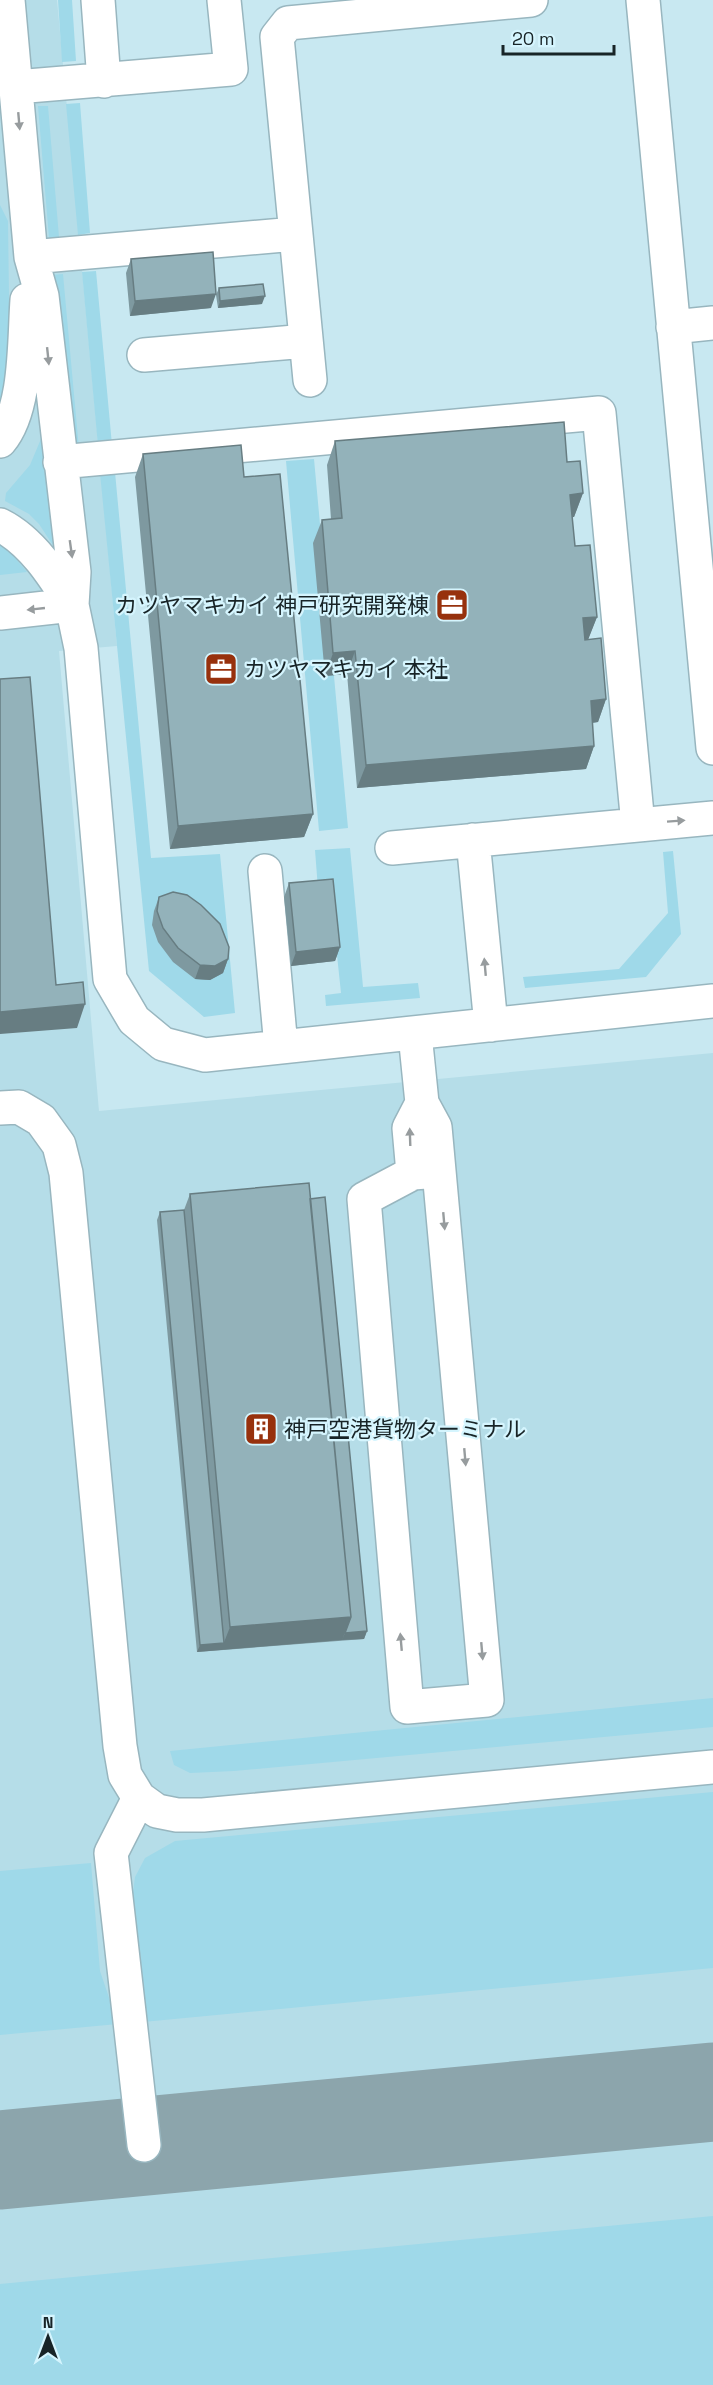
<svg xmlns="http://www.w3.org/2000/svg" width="713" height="2385" font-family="'Space Grotesk','Noto Sans JP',sans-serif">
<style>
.built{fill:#b5dde8}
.grass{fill:#9fd9e9}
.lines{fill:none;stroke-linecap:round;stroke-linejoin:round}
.taxiway{stroke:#8ca5ac;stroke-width:99}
.minor-casing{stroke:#98b6bf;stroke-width:36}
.minor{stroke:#fff;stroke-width:33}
.wall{fill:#7e99a0}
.shaded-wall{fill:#677d82}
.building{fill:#93b2ba;stroke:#677d82;stroke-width:1.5}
.oneway{fill:#979c9e}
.labels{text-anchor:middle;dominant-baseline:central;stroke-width:4.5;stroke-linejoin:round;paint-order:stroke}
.poi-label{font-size:22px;fill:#182427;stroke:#d5f5fe;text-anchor:start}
</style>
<rect width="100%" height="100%" fill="#c8e8f1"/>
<path class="built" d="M0,0H57L117,646L59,651L99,1111L713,1053V2385H0Z"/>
<path class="grass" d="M58,0H72L76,61L62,62Z
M80,103L90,233L78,235L66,104Z
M38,106H48L59,237L49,238Z
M0,205L8,221L10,370L0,415Z
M96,271L112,445L98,446L82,272Z
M63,274L79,449L70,451L52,275Z
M43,434L58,553L39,524L29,514L5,501L6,493L30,465Z
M314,459L348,828L319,831L286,461Z
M115,472L151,858L220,854L235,1013L204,1017L149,971L100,473Z
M0,545L6,547L27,572L0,575Z
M350,848L363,987L418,983L420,998L326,1006L325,995L341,993L330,889H318L315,850Z
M673,851L681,934L646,977L525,988L523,977L619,969L668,913L663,852Z
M713,1698V1727L234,1771L190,1773L174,1765L170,1751Z
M713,1792V1968L143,2022L132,1900L135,1877L145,1858L175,1841Z
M91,1863L100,1971L118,2024L0,2035V1871Z
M713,2216V2385H0V2284Z"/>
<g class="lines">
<path class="taxiway" d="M0,2160L713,2092"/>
<defs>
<path id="minor" d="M8,0L31,257L42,296L74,572L72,605L81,648L110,979L134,1020L163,1044L205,1055L713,1001
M98,0L104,81
M643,0L713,748
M16,87L231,69L224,0
M31,257L295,234
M673,327L713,323
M144,355L306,341
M310,380L277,37L288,23L531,0
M0,441C27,409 24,341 27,300
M60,462L599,413L638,825L392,848
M0,525C32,541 54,576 72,605
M0,613L72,605
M638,825L713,818
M473,840L491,1025
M265,871L281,1047
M415,1034L422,1103L435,1127L439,1171L487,1700L407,1707L364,1199L413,1173L439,1171
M0,1108L19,1107L41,1120L59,1145L66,1173L120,1746L125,1775L139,1798L157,1811L177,1815H203L713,1767
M413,1173L409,1128L422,1103
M139,1798L111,1853L144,2145"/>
</defs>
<use href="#minor" class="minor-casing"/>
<use href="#minor" class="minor"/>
</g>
<path class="wall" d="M131,259L211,308L130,316L126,273Z
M219,288L262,304L218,308L216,295Z
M335,441L567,462L583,493L574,517H572L575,546L597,617L588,639L606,699L598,722L592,723L594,746L586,769L357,788L347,674L325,676L313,543L322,520L331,519L327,465Z
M143,454L244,477L313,814L304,837L170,849L135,477Z
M289,883L340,947L335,961L291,966L284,897Z
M159,897L228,959L223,973L210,980L195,979L173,962L158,942L152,925L154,911Z
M190,1194L310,1199L367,1631L364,1639L197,1652L157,1220L160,1212L184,1210Z"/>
<path class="shaded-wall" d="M216,294L211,308L130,316L135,301Z
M265,296L262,304L218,308L220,301Z
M583,493L574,517L562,518L570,495Z
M597,617L588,640L575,642L583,618Z
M355,651L347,674L325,676L333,653Z
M606,699L598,722L582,724L591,701Z
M594,746L586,769L357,788L366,765Z
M313,814L304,837L170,849L178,826Z
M340,947L335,961L291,966L296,952Z
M228,959L223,973L210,980L195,979L200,965Z
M85,1004L77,1028L0,1034V1012Z
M351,1617L342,1640L221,1650L230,1627Z
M367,1631L364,1639L342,1640L345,1633Z
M224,1643L221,1650L197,1652L200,1645Z"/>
<path class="building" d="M213,252L216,294L135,301L131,259Z
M263,284L265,296L220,301L219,288Z
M564,422L567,462L580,461L583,493L570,495L575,546L590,545L597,617L583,618L585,640L601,638L606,699L591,701L594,746L366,765L355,651L333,653L322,520L342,518L335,441Z
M241,445L244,477L280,474L313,814L178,826L143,454Z
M30,677L56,985L83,982L85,1004L0,1012V679Z
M333,879L340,947L296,952L289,883Z
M173,892L187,895L201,905L220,924L229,947L228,959L215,966L200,965L178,948L163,928L157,911L159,897Z
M309,1183L351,1617L230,1627L190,1194Z
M325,1197L367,1631L345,1633L351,1617L310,1199Z
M184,1210L224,1643L200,1645L160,1212Z"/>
<defs><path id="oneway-solid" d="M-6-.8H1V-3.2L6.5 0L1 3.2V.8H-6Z" transform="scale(1.5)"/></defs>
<g class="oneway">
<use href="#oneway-solid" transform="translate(19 121) rotate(85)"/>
<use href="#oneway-solid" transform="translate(48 356) rotate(84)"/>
<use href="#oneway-solid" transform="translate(71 549) rotate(82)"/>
<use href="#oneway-solid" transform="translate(36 609) rotate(174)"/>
<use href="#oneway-solid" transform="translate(676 821) rotate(-4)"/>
<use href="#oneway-solid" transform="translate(485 967) rotate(-95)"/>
<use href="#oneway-solid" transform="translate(410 1137) rotate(-92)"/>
<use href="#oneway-solid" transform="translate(444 1221) rotate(85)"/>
<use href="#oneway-solid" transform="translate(465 1457) rotate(85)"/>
<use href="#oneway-solid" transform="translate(401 1642) rotate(-95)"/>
<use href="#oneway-solid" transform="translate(482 1651) rotate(85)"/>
</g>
<defs>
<symbol id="office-square" viewBox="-11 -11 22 22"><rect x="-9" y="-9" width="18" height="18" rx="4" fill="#97310d" stroke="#d5f5fe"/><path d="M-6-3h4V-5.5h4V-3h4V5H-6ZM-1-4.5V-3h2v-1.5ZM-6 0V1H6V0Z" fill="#fff"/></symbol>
<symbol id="building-square" viewBox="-11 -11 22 22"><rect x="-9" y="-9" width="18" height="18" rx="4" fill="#97310d" stroke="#d5f5fe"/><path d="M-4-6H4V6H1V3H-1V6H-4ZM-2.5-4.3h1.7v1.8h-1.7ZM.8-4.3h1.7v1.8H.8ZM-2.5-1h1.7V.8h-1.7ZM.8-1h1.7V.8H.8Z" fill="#fff"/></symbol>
</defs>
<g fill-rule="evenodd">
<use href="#office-square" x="433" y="586" width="38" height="38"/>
<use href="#office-square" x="202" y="650" width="38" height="38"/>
<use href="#building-square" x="242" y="1410" width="38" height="38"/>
</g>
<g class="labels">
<g class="poi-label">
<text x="429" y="605" text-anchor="end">カツヤマキカイ 神戸研究開発棟</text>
<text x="244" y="669">カツヤマキカイ 本社</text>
<text x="284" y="1429">神戸空港貨物ターミナル</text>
</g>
</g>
<g transform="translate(48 2337)" stroke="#d5f5fe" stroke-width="4.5" paint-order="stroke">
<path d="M0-4.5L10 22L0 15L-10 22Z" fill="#182427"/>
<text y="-9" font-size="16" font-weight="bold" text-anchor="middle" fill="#182427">N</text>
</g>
<path d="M503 45v9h111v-9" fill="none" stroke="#182427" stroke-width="3"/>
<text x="512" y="45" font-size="18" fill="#182427" stroke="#d5f5fe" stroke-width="4.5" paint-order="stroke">20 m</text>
</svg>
